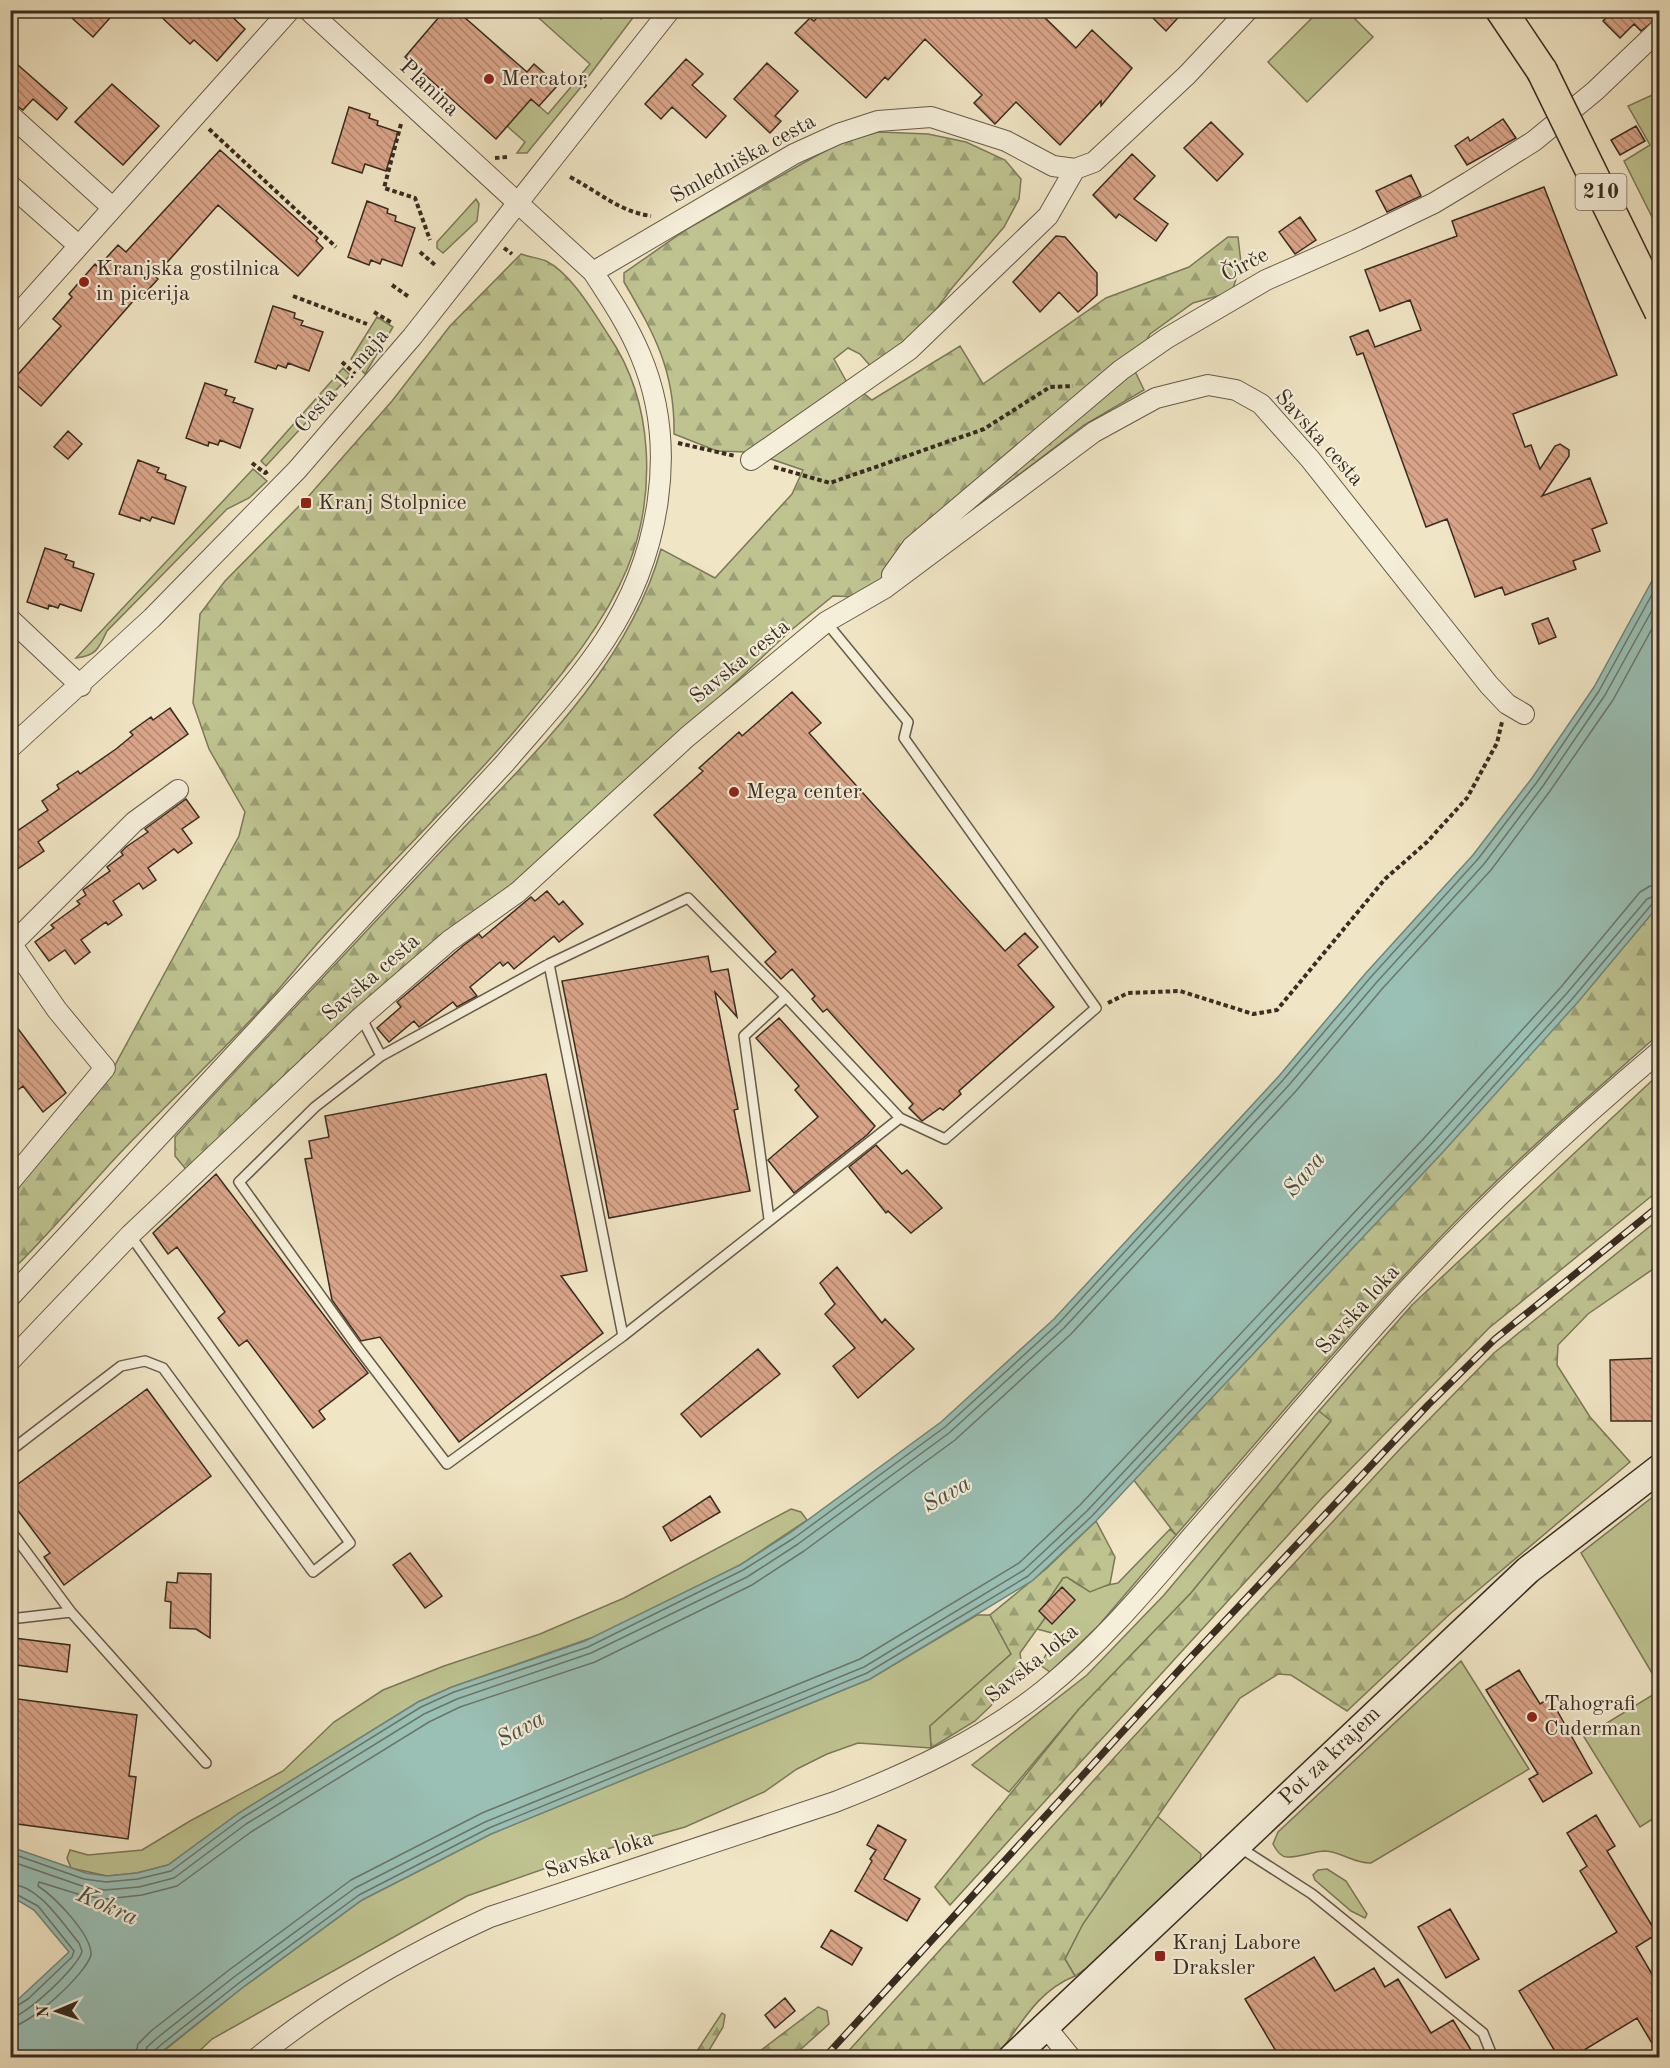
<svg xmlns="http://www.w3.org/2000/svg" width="1670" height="2068" font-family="'Old Standard TT',serif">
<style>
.green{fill:#bec390;stroke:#7c7858;stroke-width:1.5}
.forest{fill:url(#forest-firs);stroke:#7c7858;stroke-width:1.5}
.water{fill:#9abfb4;stroke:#738479;stroke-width:1.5}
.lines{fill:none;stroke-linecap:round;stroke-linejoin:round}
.shore{stroke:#6a766a;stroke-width:1.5}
.building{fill:url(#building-back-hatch);stroke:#392c20;stroke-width:1.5}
.lane-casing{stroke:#675a49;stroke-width:12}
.street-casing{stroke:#675a49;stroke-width:22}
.secondary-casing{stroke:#392c20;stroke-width:30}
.primary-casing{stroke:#392c20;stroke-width:33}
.path{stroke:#392c20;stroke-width:4;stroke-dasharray:4.5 3;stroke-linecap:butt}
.lane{stroke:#f5eed9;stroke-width:9}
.street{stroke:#f5eed9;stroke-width:20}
.secondary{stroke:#f5eed9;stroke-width:27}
.primary{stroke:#f0e5c4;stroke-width:30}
.rail-casing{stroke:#392c20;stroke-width:7}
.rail{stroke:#f5eed9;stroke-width:4.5;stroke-dasharray:14;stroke-linecap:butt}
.primary-bridge-casing{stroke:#392c20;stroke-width:33;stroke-linecap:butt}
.primary-bridge{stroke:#f0e5c4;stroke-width:30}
.poi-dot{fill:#8f2418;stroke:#f5eed9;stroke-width:2}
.labels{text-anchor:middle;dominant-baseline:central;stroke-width:4.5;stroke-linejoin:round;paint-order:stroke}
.shield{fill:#f5eed9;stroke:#716658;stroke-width:1.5}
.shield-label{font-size:21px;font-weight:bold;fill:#392c20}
.poi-label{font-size:22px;fill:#392c20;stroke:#f5eed9;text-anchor:start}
.street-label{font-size:22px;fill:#392c20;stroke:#f5eed9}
.water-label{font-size:24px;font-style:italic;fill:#515145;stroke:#f5eed9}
</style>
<defs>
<pattern id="forest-firs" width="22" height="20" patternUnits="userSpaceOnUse" patternTransform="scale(1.5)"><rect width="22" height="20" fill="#bec390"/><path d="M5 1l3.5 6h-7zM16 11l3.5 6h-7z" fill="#9b9f75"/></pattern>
<pattern id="building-back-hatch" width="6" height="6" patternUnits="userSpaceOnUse" patternTransform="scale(1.5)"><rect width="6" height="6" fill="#daa58a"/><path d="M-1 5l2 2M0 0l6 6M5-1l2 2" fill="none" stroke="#b28770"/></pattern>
</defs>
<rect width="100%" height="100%" fill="#f0e5c4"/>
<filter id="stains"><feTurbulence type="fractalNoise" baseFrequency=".00333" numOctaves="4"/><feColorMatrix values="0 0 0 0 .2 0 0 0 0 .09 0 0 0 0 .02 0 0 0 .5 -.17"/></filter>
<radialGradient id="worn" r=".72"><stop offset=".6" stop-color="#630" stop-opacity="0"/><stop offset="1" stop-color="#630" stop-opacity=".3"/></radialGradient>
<path class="green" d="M531,11H592L601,19L609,11H638L585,81L580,76L590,64Z
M1319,11H1347L1373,37L1307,102L1268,62Z
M576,81L581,87L531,148L527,153H517L525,142L507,126L531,99L548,114Z
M1659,92V231L1624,161L1650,145L1628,106Z
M476,199L479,204L477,221L443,253L437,248V242Z
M377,317L393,327L365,374L351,359Z
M343,368L350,375L266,466L261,461Z
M253,469L267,481L249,498L227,509L107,631C99,648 96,656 76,658Z
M1319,1411L1332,1420L1191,1593L1079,1709L1009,1792L972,1765L1087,1675L1164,1595Z
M1659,1492V1685L1581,1553Z
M791,1509L801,1512L807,1520L740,1565L605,1633L452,1687L418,1702L239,1813L168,1865L137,1873L107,1876L71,1868L67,1858L70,1850L88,1855L142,1850L190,1821L283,1771L334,1722L383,1690L444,1666L540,1634L624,1598Z
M1170,1529L1176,1535L1099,1625L1050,1672L1040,1665L1056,1637L1052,1633L1037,1629L1045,1618L1040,1611L1063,1578L1067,1577C1093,1597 1092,1587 1118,1583Z
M977,1615H990L1011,1654L930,1726L931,1748L858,1743L827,1754L797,1769L764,1792L685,1827L575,1858L467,1896L212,2039L193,2057L155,2058L242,1988L362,1900L491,1834L870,1679Z
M1461,1661L1529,1769L1371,1863C1354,1864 1343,1852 1325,1851C1313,1851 1299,1858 1287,1857C1280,1857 1276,1850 1273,1844L1278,1832Z
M1659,1691V1815L1640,1827L1584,1737Z
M1157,1816L1201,1854L1200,1861L1088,1967L1075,1976L1065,1959L1083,1923Z
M1327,1869L1346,1881L1367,1914L1365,1918L1351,1911L1315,1880L1313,1875L1318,1870Z"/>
<path class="forest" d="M878,132L928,134L966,142L1005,160L1021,179L1019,199L1004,227L952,288L929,319L873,369L860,354L848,348L834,359L850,388L747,452L717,451L674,434C675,371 655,335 624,282V273L687,229L814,157L840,143Z
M1228,237H1238L1241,263L1232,292L1193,303L1150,334L1132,365L1144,390L1084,425L859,597L833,596L790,631L674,740L189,1173L175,1156V1137C260,1044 346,953 432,861C517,770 627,673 661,549L715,578L792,494L803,470L771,459L775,452L862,392L872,400L960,346L983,384L1106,298L1189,267Z
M521,254C529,257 539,258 546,261C571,273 594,313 609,336C654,402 657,495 627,569C603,626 564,672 524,720C461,795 390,863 324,936C302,960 282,987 259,1011C215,1059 167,1104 122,1151C84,1191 50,1234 11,1271V1190L115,1065L239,836L245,812L209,749L193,703L200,614L225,581L307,498L392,401L450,326Z
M1659,905V1034C1594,1092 1528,1149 1466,1211C1364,1314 1271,1426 1176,1535L1133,1479C1312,1290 1492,1103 1659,905Z
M1659,1074V1190L1489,1328L1321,1499L950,1905L935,1887L1079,1709L1191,1593L1331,1421L1319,1411L1412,1305Z
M1659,1219V1265L1588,1314L1558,1345L1557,1365L1590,1417L1630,1462L1451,1613L1347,1711L1291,1675L1278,1674L1240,1698L1083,1924L1065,1959L1075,1976C1039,1990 1022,2022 1000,2052L992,2058L843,2057L1113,1759L1399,1450L1494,1353Z
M1096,1521L1115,1557L1110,1584L1090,1592L1067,1577L1063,1578L1041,1611L1045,1618L1020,1653L1023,1675L975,1721L931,1748L930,1726L1011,1654L990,1615L1046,1569Z
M818,2007L827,2011L829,2024L792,2057H752Z
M722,2013L725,2015L723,2027L705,2057H693Z"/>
<path class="water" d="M1659,568V905L1578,1002L1443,1152L1096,1521L1032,1581L870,1679L491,1834L362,1900L242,1988L155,2057H11V2006L69,1952L34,1910L11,1896V1847L86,1873L107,1876L137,1873L168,1865L239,1813L418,1702L452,1687L585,1641L740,1565L790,1533L941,1422L1054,1319L1279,1076L1365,974L1473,855L1532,778L1594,687Z"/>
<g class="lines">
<path class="shore" d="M10,1853L84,1879L106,1882L138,1879L171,1871L242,1818L421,1707L454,1692L588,1647L743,1570L794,1538L945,1427L1059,1323L1283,1080L1370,978L1478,859L1537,782L1599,691L1660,580
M10,1861L82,1886L105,1890L139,1887L174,1878L246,1824L424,1714L457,1699L591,1653L747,1577L798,1544L949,1433L1064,1328L1289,1085L1376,983L1484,864L1543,786L1605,695L1660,596
M10,1884C39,1885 62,1923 79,1943L82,1951C80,1965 25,2017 10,2018
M10,1891L38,1906L74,1951L72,1957L28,1999L10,2010
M10,2027C29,2026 86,1974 91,1955C92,1935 55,1897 38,1886L39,1882L81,1895L106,1899L142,1895L177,1886L251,1832L429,1722L460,1707L595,1662L752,1585L804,1551L955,1440L1071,1334L1296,1091L1382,989L1491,870L1550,791L1613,700L1660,614
M135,2058L138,2044L151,2031L229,1970L351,1880L482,1813L860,1659L1019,1563L1080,1505L1426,1136L1561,987L1640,892L1650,886L1660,885
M144,2058L147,2047L157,2038L234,1977L355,1888L485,1822L864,1667L1024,1570L1087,1511L1433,1142L1567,993L1647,899L1660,894
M152,2058L153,2052L162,2044L239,1983L359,1895L489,1828L867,1673L1028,1576L1092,1516L1438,1148L1573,998L1652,904L1660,901"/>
</g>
<path class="building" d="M63,10H117L93,37Z
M154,10H225L245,29L217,61L194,40L190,44Z
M445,10H456L527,72L534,64L558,85L539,106L531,99L496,139L405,57Z
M824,10H1037L1076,48L1092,30L1132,68L1101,106V101L1060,145L1016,102L995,124L974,103L982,95L925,39L888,80L885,77L866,98L795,33L810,18L814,21Z
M1145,10H1185L1166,31Z
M1614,10H1659V17L1641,31L1634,24L1620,38L1603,21Z
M10,58L67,108L57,120L33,99L23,110L10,101Z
M686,59L703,74L692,85L726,116L706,138L672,107L661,119L645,104Z
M767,63L798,91L775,116L781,121L770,133L734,99Z
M112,84L159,126L123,165L75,122Z
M349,107L370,114L369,118L378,121L377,125L398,132L386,171L365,164L362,173L332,163Z
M1503,119L1516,138L1467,165L1455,146L1468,137L1470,141Z
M1211,122L1243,154L1217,181L1184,148Z
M1636,126L1645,141L1620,155L1611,140Z
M220,150L318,238L316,241L323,248L298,276L218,205L155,276L158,279L138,301L135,299L41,406L12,381L61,326L53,319L72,297L69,294L95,264L98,267L118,245L126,252Z
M1132,154L1155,176L1134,199L1168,224L1156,241L1119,214L1116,218L1093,195Z
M1411,175L1421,196L1387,212L1376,191Z
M1544,187L1617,375L1513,414L1525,447L1531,445L1540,469L1555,446L1560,444L1569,450V456L1542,496L1590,478L1607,523L1592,529L1600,551L1573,561L1576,569L1505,595L1502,587L1475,597L1447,519L1426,527L1363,353L1357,355L1350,337L1368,330L1375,347L1421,330L1410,300L1380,311L1365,270L1457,236L1452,221Z
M367,201L388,209L387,213L396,216L395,221L415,228L402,266L382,259L380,264L371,260L369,265L348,257Z
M1300,217L1316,240L1295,254L1279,232Z
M1056,236L1065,237L1097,273V295L1078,312L1059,292L1040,312L1013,282Z
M273,306L295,313L294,318L303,321L301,325L323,332L309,371L288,363L286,368L278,365L276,369L255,362Z
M205,383L227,390L225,395L235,398L233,402L253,409L240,448L220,440L218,445L209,442L208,446L186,438Z
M68,431L82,444L68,459L54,447Z
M138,460L159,468L157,472L166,475L165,479L186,487L174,524L152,517L150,521L141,517L140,521L119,514Z
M45,548L67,555L65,559L74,562L73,567L94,574L81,611L60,604L58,608L49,605L48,609L27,602Z
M1548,618L1556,637L1539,644L1532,624Z
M792,692L821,723L809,733L1005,951L1025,933L1038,947L1018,965L1054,1007L959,1091L961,1094L943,1110L940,1108L922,1121L909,1108L913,1104L827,1009L823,1012L812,999L815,996L792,969L781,979L765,962L776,952L654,815L703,771L699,768L739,732L742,736Z
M170,708L188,734L38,842L44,851L10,874V836L48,810L42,801L59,789L57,785L78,771L80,774L116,749L133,735L130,732L151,717L153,720Z
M186,799L199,817L182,829L192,843L178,853L174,849L148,868L156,880L143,889L139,883L113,901L122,915L108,925L106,922L81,940L90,952L75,964L65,950L49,961L35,942L54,928L51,925L80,904L77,901L86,895L83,890L110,871L107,867L123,855L121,852L126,847L148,832L145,829Z
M547,891L559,905L563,901L583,924L559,942L554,936L514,969L508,962L503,966L500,962L470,987L477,996L457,1007L453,1002L419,1027L414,1021L389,1042L377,1028L401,1007L397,1002L464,945L479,934L482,938L531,897L535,901Z
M708,956L711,972L728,969L737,1017L715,992L738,1109L734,1110L750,1191L609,1218L562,981Z
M10,1018L66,1093L43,1112L23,1086L10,1096Z
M779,1018L875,1126L867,1135L794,1193L768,1160L818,1117L795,1090L799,1086L756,1038Z
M546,1074L587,1271L561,1276L603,1333L459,1442L380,1337L361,1341L332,1300L305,1159L312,1158L309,1141L329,1137L325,1116Z
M876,1145L902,1174L907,1170L942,1208L911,1233L888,1211L886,1213L849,1167Z
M216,1174L368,1373L319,1411L325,1419L313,1428L247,1340L239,1346L218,1318L225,1312L177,1247L168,1254L153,1233Z
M837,1267L882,1323L885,1319L914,1349L858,1398L833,1366L855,1348L825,1314L835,1304L820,1283Z
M758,1349L780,1374L701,1437L681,1414Z
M1659,1358V1421H1611L1610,1360Z
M147,1389L211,1476L64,1585L44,1557L50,1553L10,1500V1490Z
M710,1496L720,1512L671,1541L663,1527Z
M410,1553L442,1596L425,1608L393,1565Z
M178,1573L211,1574L210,1638L196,1629L170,1628L171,1602L165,1601L167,1582L177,1583Z
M1062,1587L1075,1600L1052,1624L1039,1611Z
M14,1638L70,1645L67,1672L10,1664Z
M1519,1670L1540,1704L1550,1698L1592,1773L1543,1802L1529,1779L1538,1774L1486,1690Z
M10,1698L137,1715L129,1776L136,1777L128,1839L10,1823Z
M1596,1815L1615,1846L1607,1851L1657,1934L1636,1947L1659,1986V2055L1637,2018L1571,2058H1559L1519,1991L1617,1932L1580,1871L1587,1866L1567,1833Z
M878,1825L906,1840L884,1879L920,1899L907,1921L855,1891L872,1861L870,1859L876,1850L867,1845Z
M1450,1909L1479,1959L1446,1978L1418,1927Z
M831,1930L862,1948L852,1965L821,1947Z
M1314,1957L1335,1991L1374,1968L1385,1987L1398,1979L1431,2033L1453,2020L1471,2050L1459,2058H1280L1245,1999Z
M785,1998L795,2011L775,2028L765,2015Z"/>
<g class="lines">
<defs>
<path id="lane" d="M826,622L908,722L904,738L1096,1008L945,1139L900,1118
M361,1017L381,1056L549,964L688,898L786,997L900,1118L623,1336L549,964
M381,1056L315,1107L239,1182L356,1345L447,1464L623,1336
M769,1219L744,1036L786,997
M10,1451L121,1366L145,1361L163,1368L313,1572L350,1543L130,1235
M10,1530L71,1612L10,1619
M71,1612L206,1763
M1239,1847L1312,1894L1483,2033L1493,2058"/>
<path id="street" d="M10,115L113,208
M10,185L79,246
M593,272L794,154L838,134L878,121L931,117L1006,141L1053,166L1075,169L1094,162L1187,75L1248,10
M10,323L290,10
M751,460L909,350L1048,216L1075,169
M892,575L912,547L1121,370L1167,338L1266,280L1357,240L1434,203L1469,182L1534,141L1595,91L1660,29
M10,619L81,686
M10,748L152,618L297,470L412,337L670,10
M10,942L57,1010L105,1068L10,1182
M12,944L134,822L178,790
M10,1297L505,763C539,723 576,684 605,640C659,558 680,447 640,354C628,325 610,298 593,272L308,10
M10,1361L130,1235L361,1017L449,941L518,892L687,737L826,622L885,588L1094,432L1156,398L1208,385L1236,390L1261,404L1310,459L1489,685L1507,704L1524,714
M1045,2026L1071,2058
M257,2058C329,1999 407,1955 490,1917L835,1802C909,1773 982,1740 1044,1690C1100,1645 1146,1590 1193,1535C1259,1460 1323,1383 1390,1309C1473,1217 1565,1131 1660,1051"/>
<path id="secondary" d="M1012,2058L1528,1570L1660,1468"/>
<path id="primary" d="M1501,10L1542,71"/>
</defs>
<use href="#lane" class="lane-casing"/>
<use href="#street" class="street-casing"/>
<use href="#secondary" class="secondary-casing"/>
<use href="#primary" class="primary-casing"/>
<path class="path" d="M577,79L586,87
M401,124L384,188L415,198L430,240
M209,129L336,247
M495,158L507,157
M570,177C599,192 618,211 651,216
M504,248L512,254
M420,252L435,265
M392,285L409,297
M293,296L367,324
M374,312L392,323
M342,362L355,374
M678,443L735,456
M252,463L265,473L268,471
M774,467L830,483L984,429L1050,387L1073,386
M1108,1003L1128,993L1180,991L1253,1014L1277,1010L1385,879L1427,842L1467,798L1497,743L1502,722"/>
<use href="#lane" class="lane"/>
<use href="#street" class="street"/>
<use href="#secondary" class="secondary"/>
<use href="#primary" class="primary"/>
<defs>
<path id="rail" d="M824,2058L1190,1658L1428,1405L1495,1339L1660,1205"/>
</defs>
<use href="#rail" class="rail-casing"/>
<use href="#rail" class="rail"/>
<defs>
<path id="primary-bridge" d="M1542,71L1660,312"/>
</defs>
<use href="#primary-bridge" class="primary-bridge-casing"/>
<use href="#primary-bridge" class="primary-bridge"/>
</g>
<g class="poi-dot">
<circle cx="489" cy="79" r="6"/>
<circle cx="84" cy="282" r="6"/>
<rect x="300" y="497" width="12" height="12" rx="3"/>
<circle cx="734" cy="792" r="6"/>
<circle cx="1532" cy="1717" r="6"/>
<rect x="1154" y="1950" width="12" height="12" rx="3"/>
</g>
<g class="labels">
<rect class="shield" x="1575.5" y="174" width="51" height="36" rx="4.5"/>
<g class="shield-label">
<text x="1601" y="192">210</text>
</g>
<g class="poi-label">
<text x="501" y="79">Mercator</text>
<text x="96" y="269">Kranjska gostilnica<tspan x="96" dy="25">in picerija</tspan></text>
<text x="318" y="503">Kranj Stolpnice</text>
<text x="746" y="792">Mega center</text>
<text x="1544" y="1704">Tahografi<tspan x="1544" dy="25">Cuderman</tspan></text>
<text x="1172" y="1943">Kranj Labore<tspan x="1172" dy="25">Draksler</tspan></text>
</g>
<g class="street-label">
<text transform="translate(429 88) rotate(43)">Planina</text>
<text transform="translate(743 159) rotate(-29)">Smledniška cesta</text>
<text transform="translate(1245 265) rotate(-28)">Čirče</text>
<text transform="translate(342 381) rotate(-49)">Cesta 1. maja</text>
<text transform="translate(1319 438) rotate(48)">Savska cesta</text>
<text transform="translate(740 662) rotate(-39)">Savska cesta</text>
<text transform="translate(371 978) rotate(-41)">Savska cesta</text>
<text transform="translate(1358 1310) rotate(-48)">Savska loka</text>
<text transform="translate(1032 1664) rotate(-39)">Savska loka</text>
<text transform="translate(1330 1756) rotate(-44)">Pot za krajem</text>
<text transform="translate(599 1855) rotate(-18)">Savska loka</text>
</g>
<g class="water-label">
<text transform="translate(1305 1175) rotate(-50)">Sava</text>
<text transform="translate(947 1495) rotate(-29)">Sava</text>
<text transform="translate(521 1730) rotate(-29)">Sava</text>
<text transform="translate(107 1907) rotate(24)">Kokra</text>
</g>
</g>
<rect width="1670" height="2068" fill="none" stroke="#f0e5c4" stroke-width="36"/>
<rect x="12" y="12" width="1646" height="2044" fill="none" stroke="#392c20" stroke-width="3"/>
<rect x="18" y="18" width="1634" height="2032" fill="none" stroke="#392c20" stroke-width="1.5"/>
<g transform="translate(57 2011) rotate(268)" stroke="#f5eed9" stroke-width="4.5" paint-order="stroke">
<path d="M0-4.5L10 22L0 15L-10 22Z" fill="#392c20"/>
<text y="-9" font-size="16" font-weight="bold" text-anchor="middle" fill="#392c20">N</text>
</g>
<rect width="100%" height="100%" filter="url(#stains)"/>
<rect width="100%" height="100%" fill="url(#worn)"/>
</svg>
